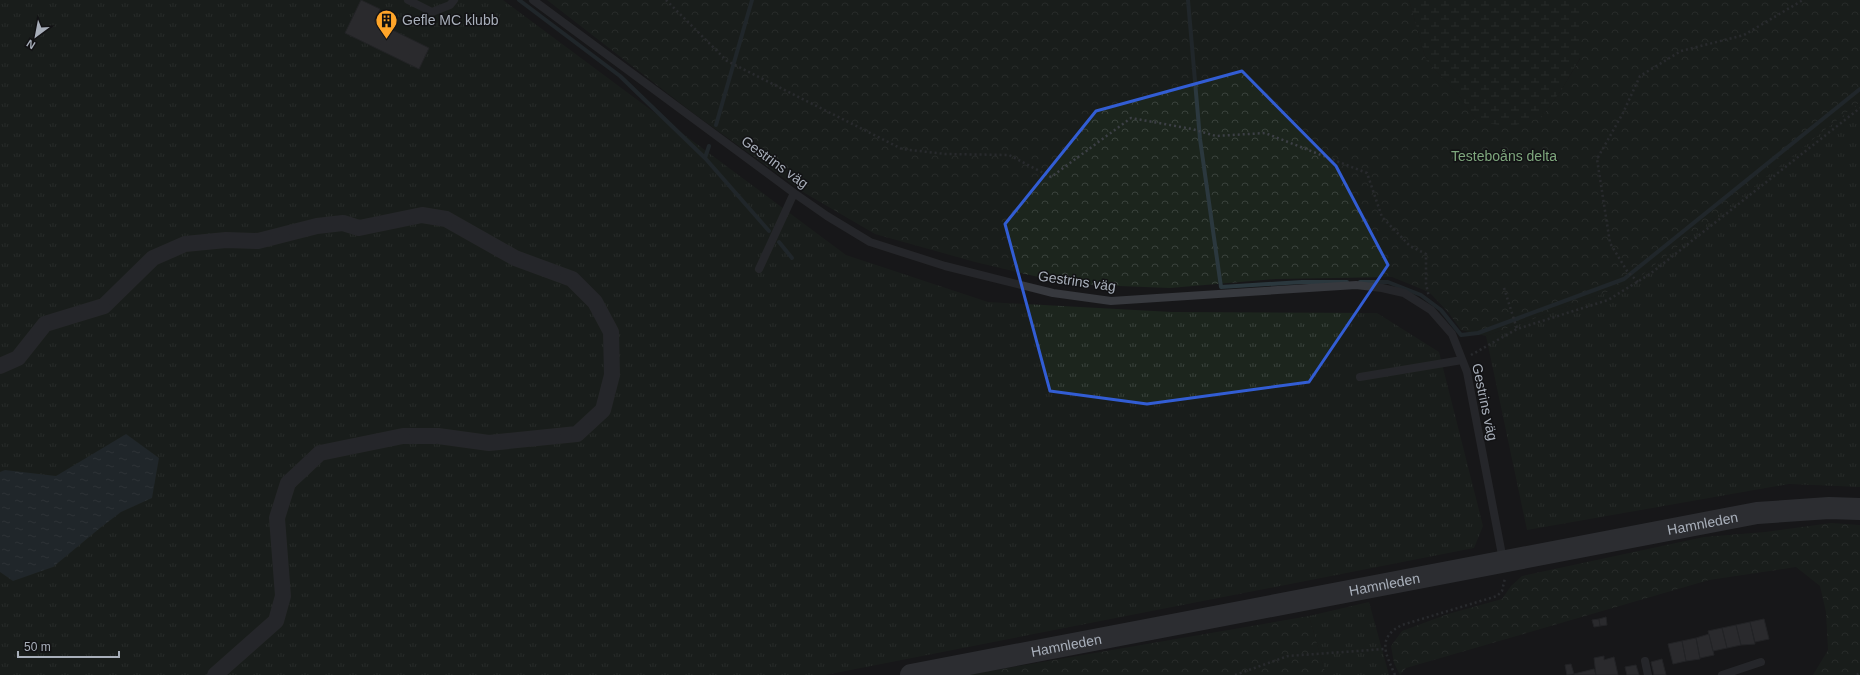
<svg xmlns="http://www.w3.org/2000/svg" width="1860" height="675" font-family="Arial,sans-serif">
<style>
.grass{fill:url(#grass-tufts)}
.forest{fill:url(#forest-crowns)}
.wetland{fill:url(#wetland-marsh)}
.water{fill:url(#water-ripples)}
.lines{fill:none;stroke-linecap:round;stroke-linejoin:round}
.stream{stroke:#2b383e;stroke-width:4}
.building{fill:#414246;stroke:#303135}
.path{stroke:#3d4046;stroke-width:2.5;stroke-dasharray:2 3;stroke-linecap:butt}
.service{stroke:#37393e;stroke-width:8}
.minor{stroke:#37393e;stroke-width:16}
.secondary{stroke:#45484f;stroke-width:22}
.marked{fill:none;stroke:#325dd4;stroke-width:3;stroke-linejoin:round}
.labels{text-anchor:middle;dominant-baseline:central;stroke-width:3;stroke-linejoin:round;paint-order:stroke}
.poi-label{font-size:14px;fill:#a8afba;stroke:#121214;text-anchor:start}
.park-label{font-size:14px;fill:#7ea77d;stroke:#121214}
.street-label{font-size:14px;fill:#a8afba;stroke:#121214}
</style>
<defs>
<pattern id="grass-tufts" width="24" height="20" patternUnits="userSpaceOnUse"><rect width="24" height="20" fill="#1c251d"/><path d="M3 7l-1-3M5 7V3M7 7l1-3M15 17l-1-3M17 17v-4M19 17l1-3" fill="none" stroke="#3a423c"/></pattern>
<pattern id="forest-crowns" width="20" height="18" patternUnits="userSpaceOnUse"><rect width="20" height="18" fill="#1c251d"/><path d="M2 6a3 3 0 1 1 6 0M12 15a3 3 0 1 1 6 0" fill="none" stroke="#3a423c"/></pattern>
<pattern id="wetland-marsh" width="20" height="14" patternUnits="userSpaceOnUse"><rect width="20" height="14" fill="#1c251d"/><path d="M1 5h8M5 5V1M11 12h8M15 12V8" fill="none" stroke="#3a423c"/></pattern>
<pattern id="water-ripples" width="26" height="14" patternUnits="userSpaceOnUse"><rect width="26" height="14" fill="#2b383e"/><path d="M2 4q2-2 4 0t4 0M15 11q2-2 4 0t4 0" fill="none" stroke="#475258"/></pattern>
</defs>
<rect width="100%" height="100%" fill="#171719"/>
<path class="grass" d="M0,0H503L846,255L988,302L1172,312L1377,313L1439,352L1483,526L1474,548L825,675H0Z
M1860,102V487L1789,484L1527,530L1486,336L1632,283Z
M1369,602L1389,675H1326L1309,616Z"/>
<path class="forest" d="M547,0H1409L1426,60L1458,94L1477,121L1541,118L1562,89L1580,59V0H1860V102L1632,283L1486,336L1461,330L1448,312L1429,292L1392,277L1276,279L1170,288L1068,284L975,262L875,234L803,192L693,113Z
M1831,523L1860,525V675H1813L1828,650L1826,612L1820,586L1796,567L1709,580L1406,668L1400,675L1394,663L1391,646L1402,631L1448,614L1502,599L1511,586L1522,576L1704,537L1765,532Z
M1309,616L1326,675H967Z"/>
<path class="wetland" d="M1409,0H1580V58L1562,89L1541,118L1509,127L1477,121L1458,94L1426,60Z"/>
<path class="water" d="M126,434L159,458L152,498L121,512L100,528L53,567L13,581L0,572V472L5,470L56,476Z"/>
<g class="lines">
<path class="stream" d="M519,0L620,76L705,158L769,231
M1188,0L1200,139L1221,287L1302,282H1347
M716,125L752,0
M705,158L709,146
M779,242L792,258
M1360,282H1388L1421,295L1441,310L1461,335L1478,333L1624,279L1860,89"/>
</g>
<path class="building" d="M361,0L380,9L374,21L429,48L419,69L345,33Z
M1606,617L1607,625L1600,626L1599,619Z
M1599,619L1600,626L1594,627L1592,620Z
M1764,619L1769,639L1755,642L1750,622Z
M1750,622L1755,644L1741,645L1736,625Z
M1736,625L1741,645L1727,648L1722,628Z
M1722,628L1727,648L1713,651L1708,631Z
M1709,634L1714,655L1700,658L1696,638Z
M1696,638L1700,659L1686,661L1682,641Z
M1682,641L1686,661L1673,664L1668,644Z
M1604,656V660L1614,657L1618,675H1596L1594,658Z
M1662,659L1666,675H1654L1651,662Z
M1571,664L1574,674L1567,675L1565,665Z
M1636,665L1639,675H1627L1625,667Z
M1594,669L1596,675H1574V674Z"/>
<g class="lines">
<path class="path" d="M666,0L727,61L902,149L945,154L1009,155L1051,177L1131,118L1192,129L1216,136L1265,133L1367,173L1382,217L1410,246L1426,254V284L1429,297
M1638,282L1627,271L1610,243L1597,159L1623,113L1640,76L1681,51L1744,35L1803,0
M1504,288L1517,329
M1471,355L1517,329L1608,300L1650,274L1860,108
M1235,675L1288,656L1385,649
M1395,675C1386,654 1376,638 1402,625L1497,596L1502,591L1505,578
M1857,675L1860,672"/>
<path class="service" d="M408,0L432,12L450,5L454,0
M533,0L794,193L827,216L870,242L945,266L1053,293L1111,301L1356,285L1382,288L1404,293L1431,310L1452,334L1467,372L1503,560
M759,269L794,193
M1360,377L1462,360
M1645,661L1648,675
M1722,675L1761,662"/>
<path class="minor" d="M0,366L18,358L45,324L104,306L153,258L185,244L226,240L258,241L317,226L343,223L359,228L422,215L446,219L515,258L572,279L595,302L611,332L612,375L603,410L577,434L489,443L438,436H403L320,453L302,470L288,483L277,518L283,596L276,621L215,675"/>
<path class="secondary" id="s1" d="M911,675L1757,513L1829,508L1860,509"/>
</g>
<path d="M0 0H1860V675H0ZM1242,71L1336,166L1388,265L1309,382L1147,404L1050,391L1005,224L1096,111Z" fill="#171719" fill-opacity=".55" fill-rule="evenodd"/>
<path class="marked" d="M1242,71L1336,166L1388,265L1309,382L1147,404L1050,391L1005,224L1096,111Z"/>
<defs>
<symbol id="building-pin" viewBox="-11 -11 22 30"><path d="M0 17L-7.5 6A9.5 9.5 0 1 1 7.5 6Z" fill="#ffa529" stroke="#121214"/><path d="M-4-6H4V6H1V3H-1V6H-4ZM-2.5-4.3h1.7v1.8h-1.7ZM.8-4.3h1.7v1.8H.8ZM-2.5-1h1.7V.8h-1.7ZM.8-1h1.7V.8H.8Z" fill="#111"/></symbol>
</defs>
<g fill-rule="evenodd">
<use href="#building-pin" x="374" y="8" width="25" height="34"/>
</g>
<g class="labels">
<g class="poi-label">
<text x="402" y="20">Gefle MC klubb</text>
</g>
<g class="park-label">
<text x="1504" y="156">Testeboåns delta</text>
</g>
<g class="street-label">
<text transform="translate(775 162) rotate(36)">Gestrins väg</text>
<text transform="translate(1077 281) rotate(8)">Gestrins väg</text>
<text transform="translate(1485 402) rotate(78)">Gestrins väg</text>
<text stroke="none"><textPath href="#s1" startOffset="806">Hamnleden</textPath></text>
<text stroke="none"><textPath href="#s1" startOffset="482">Hamnleden</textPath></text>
<text stroke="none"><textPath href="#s1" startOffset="158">Hamnleden</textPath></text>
</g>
</g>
<g transform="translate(36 36) rotate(212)" stroke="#121214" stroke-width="3" paint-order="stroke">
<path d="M0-3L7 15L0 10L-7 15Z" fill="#a8afba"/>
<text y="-6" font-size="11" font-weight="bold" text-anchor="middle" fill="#a8afba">N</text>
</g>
<path d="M18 651v6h101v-6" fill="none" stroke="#a8afba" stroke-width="2"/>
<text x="24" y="651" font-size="12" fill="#a8afba" stroke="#121214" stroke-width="3" paint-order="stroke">50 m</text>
</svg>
